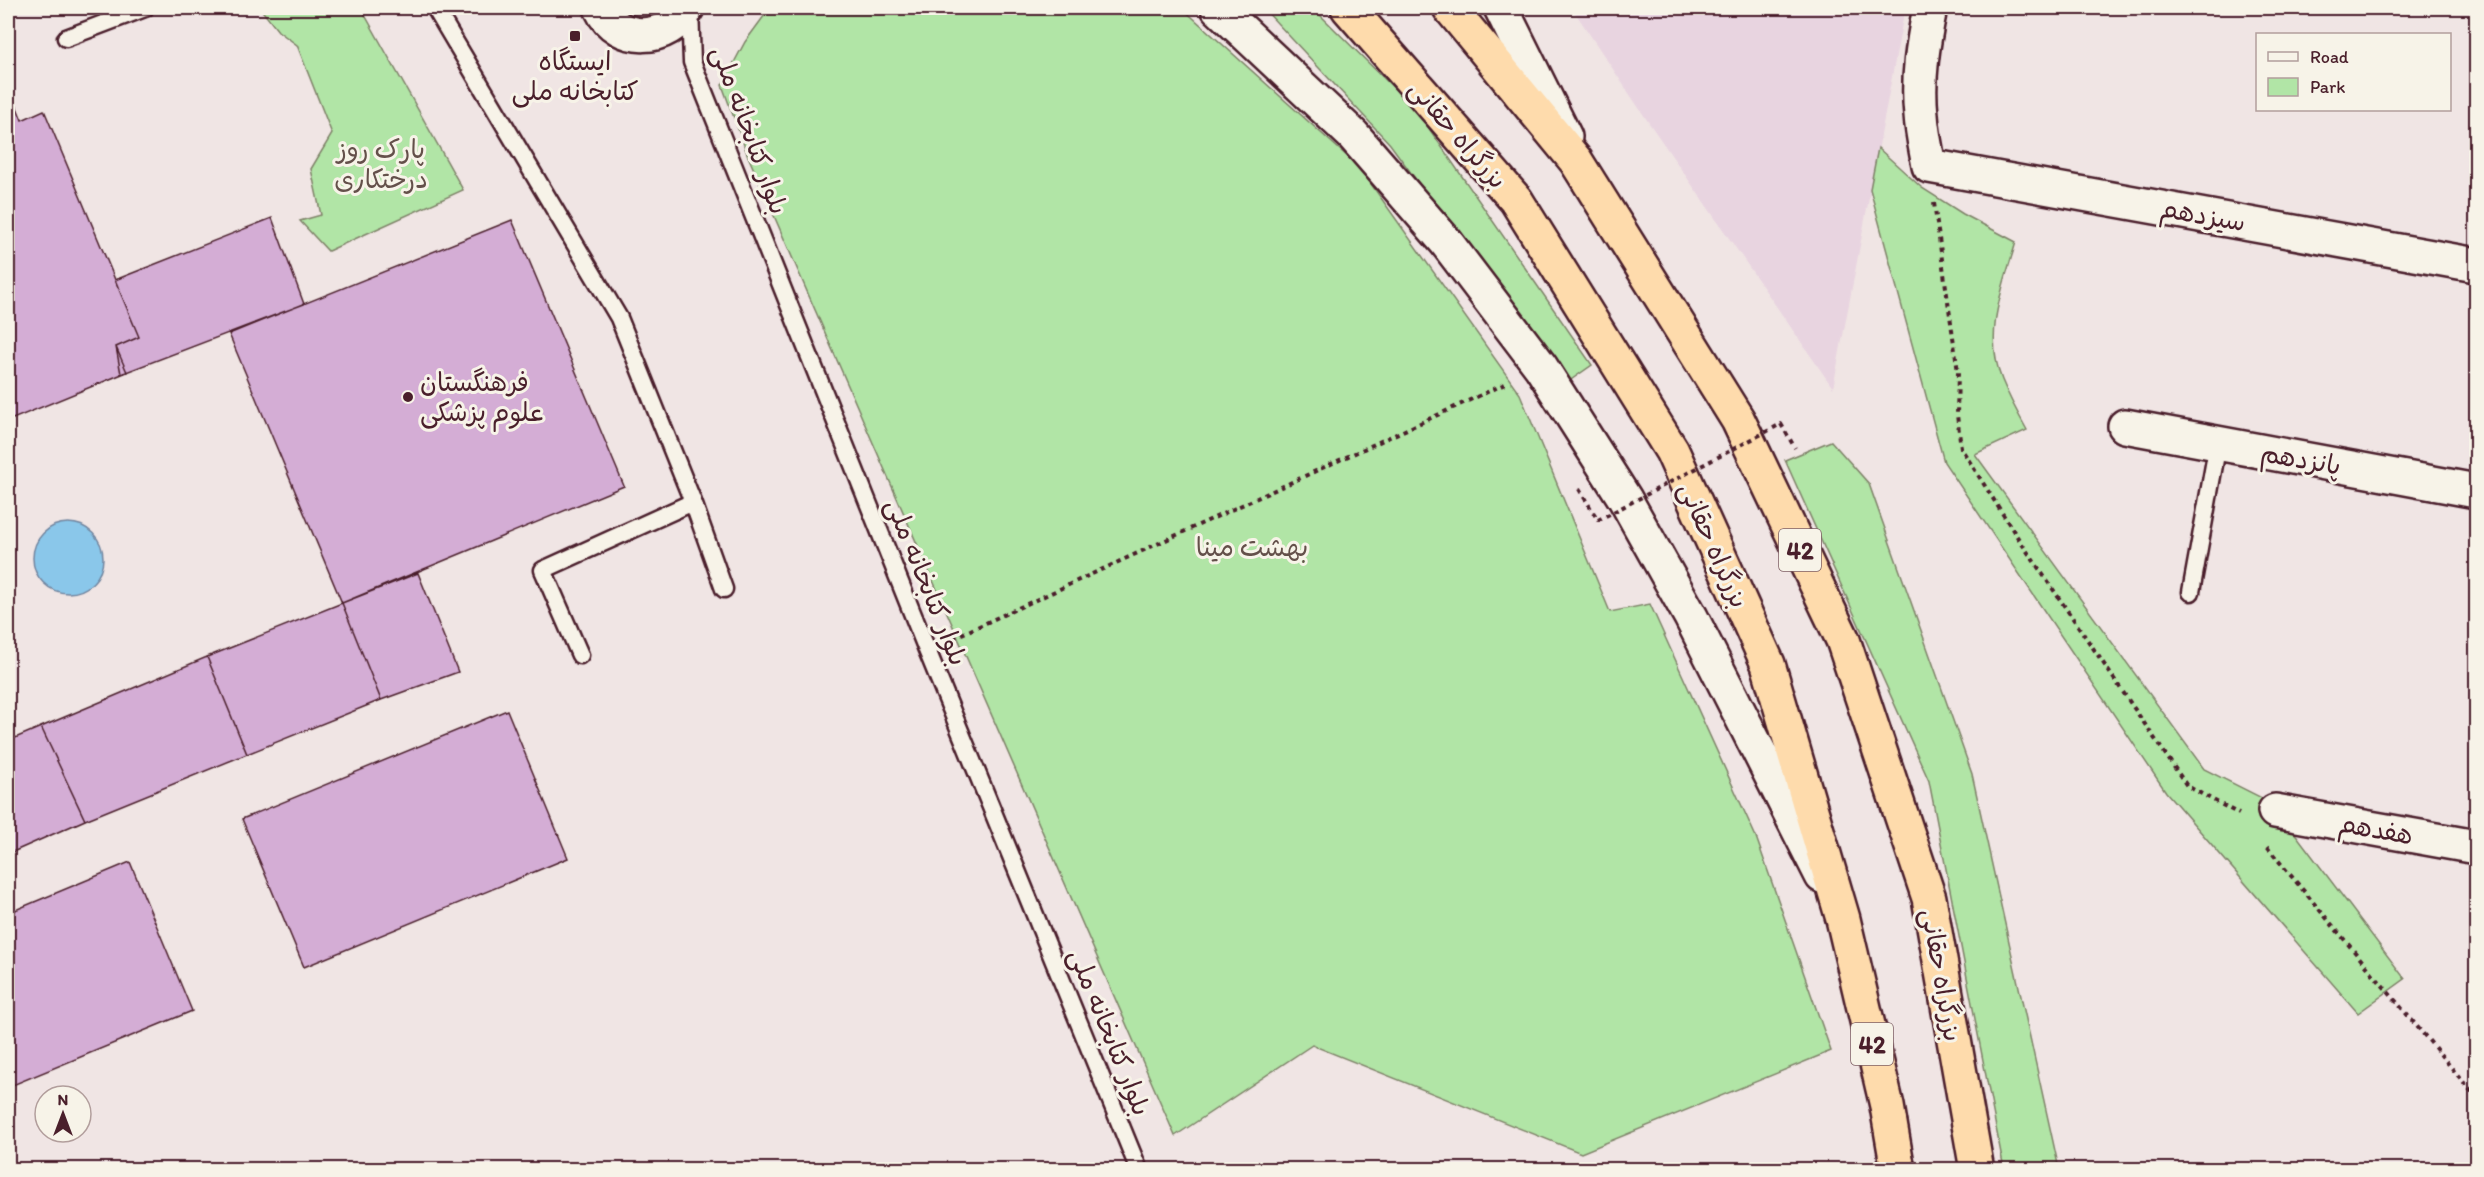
<svg xmlns="http://www.w3.org/2000/svg" width="2484" height="1177" font-family="Itim,'Playpen Sans Arabic',sans-serif">
<style>
.built{fill:#e8d4e0}
.green{fill:#b1e5a6;stroke:#7e8268;stroke-width:1.5}
.water{fill:#8ac7ea;stroke:#70849e;stroke-width:1.5}
.building{fill:#d4add5;stroke:#4a1f2b;stroke-width:1.5}
.lines{fill:none;stroke-linecap:round;stroke-linejoin:round}
.service-casing{stroke:#4a1f2b;stroke-width:21}
.minor-casing{stroke:#4a1f2b;stroke-width:38}
.secondary-casing{stroke:#4a1f2b;stroke-width:38}
.trunk-casing{stroke:#4a1f2b;stroke-width:38}
.path{stroke:#4a1f2b;stroke-width:4;stroke-dasharray:4.5 4.5;stroke-linecap:butt}
.service{stroke:#f7f3e8;stroke-width:16}
.minor{stroke:#f7f3e8;stroke-width:33}
.secondary{stroke:#f7f3e8;stroke-width:33}
.trunk{stroke:#fedbac;stroke-width:33}
.path-bridge{stroke:#4a1f2b;stroke-width:4;stroke-dasharray:4.5 4.5;stroke-linecap:butt}
.poi-dot{fill:#4a1f2b;stroke:#f7f3e8;stroke-width:2}
.labels{text-anchor:middle;dominant-baseline:central;stroke-width:6;stroke-linejoin:round;paint-order:stroke}
.shield{fill:#f7f3e8;stroke:#7e5f64;stroke-width:1.5}
.shield-label{font-size:24px;font-weight:bold;fill:#4a1f2b}
.poi-label{font-size:26px;fill:#4a1f2b;stroke:#f7f3e8}
.street-label{font-size:26px;fill:#4a1f2b;stroke:#f7f3e8}
.park-label{font-size:26px;fill:#64504a;stroke:#f7f3e8}
</style>
<rect width="100%" height="100%" fill="#f0e5e4"/>
<filter id="ink" filterUnits="userSpaceOnUse"><feTurbulence type="fractalNoise" baseFrequency=".0167" numOctaves="2"/><feDisplacementMap in="SourceGraphic" scale="12" xChannelSelector="R" yChannelSelector="G"/><feConvolveMatrix kernelMatrix="1 2 1 2 8 2 1 2 1" color-interpolation-filters="sRGB"/></filter>
<g filter="url(#ink)">
<path class="built" d="M1572,8H1905L1833,388L1647,120Z"/>
<path class="green" d="M260,8H361L463,190L328,251L300,221L321,215L311,169L332,134L297,45L278,31Z
M770,8H1182L1359,167L1520,394L1610,612L1650,604L1756,837L1831,1051L1581,1153L1312,1045L1175,1136L748,156L722,85L745,42Z
M1263,8H1313L1417,111L1592,365L1565,384L1390,144Z
M1878,148L1922,188L1963,214L2016,242C2003,287 1983,334 2002,380C2009,397 2018,414 2027,430L1975,454L2204,769L2262,798L2297,836L2405,979L2358,1013L2166,792L1944,462L1870,189Z
M1831,441L1869,484L1972,774L2059,1169H2004L1929,781L1785,460Z"/>
<path class="water" d="M33 558a35 35 0 1 1 70 0a35 35 0 1 1-70 0Z"/>
<path class="building" d="M10,90L22,120L44,110L139,337L116,347L127,372L8,421V91Z
M272,218L304,304L121,374L116,347L139,337L115,280Z
M512,220L624,486L342,603L229,334Z
M418,573L458,672L381,700L342,603Z
M342,603L381,700L247,754L207,657Z
M207,657L247,754L85,820L41,727Z
M507,710L568,858L304,967L242,819Z
M41,727L85,820L8,854V741Z
M130,862L192,1011L8,1087V913Z"/>
<g class="lines">
<defs>
<path id="service" d="M435,8L619,318L693,502L724,589
M690,9L692,62L927,650L1139,1170
M66,38L145,8
M2191,592L2218,443
M580,655L543,570L693,502"/>
<path id="minor" d="M1930,8C1923,43 1917,78 1921,115C1922,132 1926,149 1929,166L2476,265
M2125,426L2476,491
M2275,811L2476,847"/>
<path id="secondary" d="M601,8C618,45 669,42 687,8
M1218,8L1353,135L1446,242L1541,367L1625,499L1691,617L1822,876
M1501,8L1565,137"/>
<path id="trunk" d="M1348,8L1516,200L1672,451L1768,664L1843,919L1887,1106L1898,1170
M1450,8L1576,161L1738,420L1843,640L1929,898L1977,1170"/>
</defs>
<use href="#service" class="service-casing"/>
<use href="#minor" class="minor-casing"/>
<use href="#secondary" class="secondary-casing"/>
<use href="#trunk" class="trunk-casing"/>
<path class="path" d="M1934,203L1958,372L1957,415L1961,448L2016,535L2187,786L2239,814
M953,638L1507,383
M2267,847L2476,1097"/>
<use href="#service" class="service"/>
<use href="#minor" class="minor"/>
<use href="#secondary" class="secondary"/>
<use href="#trunk" class="trunk"/>
<path class="path-bridge" d="M1579,489L1598,520L1781,424L1795,448"/>
</g>
</g>
<g class="poi-dot">
<rect x="569" y="30" width="12" height="12" rx="3"/>
<circle cx="408" cy="397" r="6"/>
</g>
<g class="labels">
<g class="shield">
<rect x="1779" y="529" width="42" height="42" rx="4.5"/>
<rect x="1851" y="1023" width="42" height="42" rx="4.5"/>
</g>
<g class="shield-label">
<text x="1800" y="550">42</text>
<text x="1872" y="1044">42</text>
</g>
<g class="poi-label">
<text x="575" y="61">ایستگاه<tspan x="575" dy="30">کتابخانه ملی</tspan></text>
<text x="420" y="382" text-anchor="start">فرهنگستان<tspan x="420" dy="30">علوم پزشکی</tspan></text>
</g>
<g class="street-label">
<text transform="translate(750 130) rotate(70)">بلوار کتابخانه ملی</text>
<text transform="translate(1458 134) rotate(49)">بزرگراه حقانی</text>
<text transform="translate(2203 215) rotate(10)">سیزدهم</text>
<text transform="translate(2301 459) rotate(10)">پانزدهم</text>
<text transform="translate(1714 545) rotate(66)">بزرگراه حقانی</text>
<text transform="translate(927 582) rotate(68)">بلوار کتابخانه ملی</text>
<text transform="translate(2376 829) rotate(10)">هفدهم</text>
<text transform="translate(1942 975) rotate(80)">بزرگراه حقانی</text>
<text transform="translate(1110 1032) rotate(68)">بلوار کتابخانه ملی</text>
</g>
<g class="park-label">
<text x="381" y="149">پارک روز<tspan x="381" dy="30">درختکاری</tspan></text>
<text x="1252" y="547">بهشت مينا</text>
</g>
</g>
<rect width="2484" height="1177" fill="none" stroke="#f7f3e8" stroke-width="30"/>
<rect x="15" y="15" width="2454" height="1147" fill="none" stroke="#4a1f2b" stroke-width="2" filter="url(#ink)"/>
<rect x="2256" y="33" width="195" height="78" fill="#f7f3e8" stroke="#b29e9c" stroke-width="1.5"/>
<rect x="2268" y="52" width="30" height="9" fill="#f7f3e8" stroke="#b29e9c" stroke-width="1.5"/>
<text x="2310" y="63" font-size="18" fill="#4a1f2b">Road</text>
<rect x="2268" y="78" width="30" height="18" fill="#b1e5a6" stroke="#b29e9c" stroke-width="1.5"/>
<text x="2310" y="93" font-size="18" fill="#4a1f2b">Park</text>
<g transform="translate(63 1114)"><circle r="28" fill="#f7f3e8" stroke="#b29e9c" stroke-width="1.5"/>
<path d="M0-4.5L10 22L0 15L-10 22Z" fill="#4a1f2b"/>
<text y="-9" font-size="16" font-weight="bold" text-anchor="middle" fill="#4a1f2b">N</text>
</g>
</svg>
